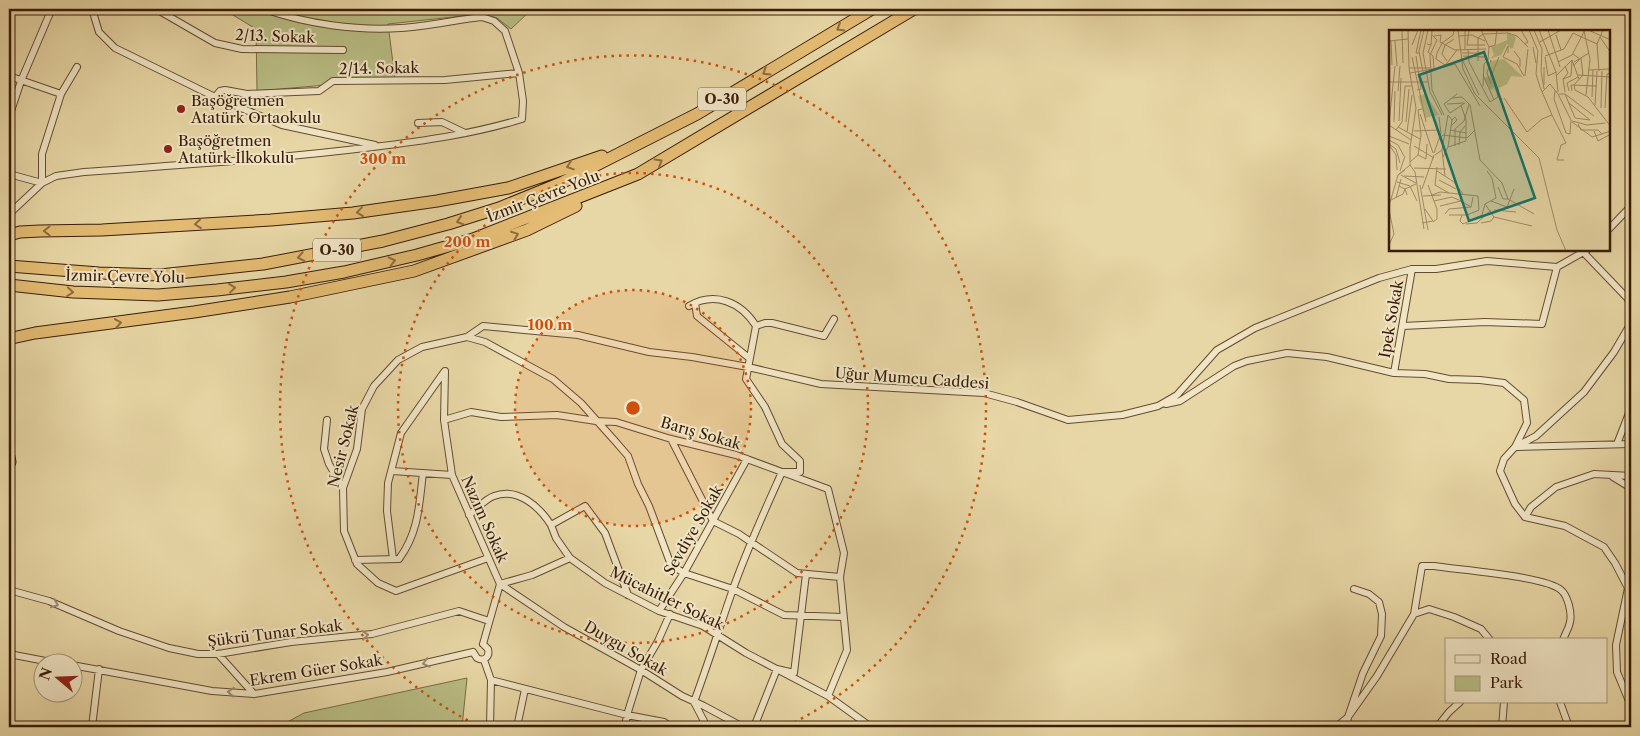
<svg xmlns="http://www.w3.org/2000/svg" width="1640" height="736" font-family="'Libre Caslon Text',serif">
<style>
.green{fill:#b9bd84;stroke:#796c46}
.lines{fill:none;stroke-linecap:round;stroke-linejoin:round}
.minor-casing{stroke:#654b30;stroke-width:8}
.motorway-casing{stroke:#391c08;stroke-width:13}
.minor{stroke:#f0e5c5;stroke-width:6}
.motorway{stroke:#e4bc73;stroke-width:11}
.oneway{stroke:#8e6c3e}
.oneway2{stroke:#9e8b70}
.ring{fill:none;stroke:#ce500b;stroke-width:2.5;stroke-dasharray:2.5 5}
.poi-dot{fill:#8f2418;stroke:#f0e5c5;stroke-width:2}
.labels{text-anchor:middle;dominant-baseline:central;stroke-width:4;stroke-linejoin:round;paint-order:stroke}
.shield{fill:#f0e5c5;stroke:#705841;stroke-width:1}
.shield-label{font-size:14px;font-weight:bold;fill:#391c08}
.street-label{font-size:15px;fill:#391c08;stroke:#f0e5c5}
.poi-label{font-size:15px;fill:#391c08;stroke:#f0e5c5;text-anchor:start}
.inset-road{fill:none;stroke:#a28c67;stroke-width:1}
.view{fill:#0f766e;fill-opacity:0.15;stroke:#0f766e;stroke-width:2.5}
.inset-edge{fill:none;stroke:#391c08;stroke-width:2.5}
.centre{fill:#ce500b;stroke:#f0e5c5;stroke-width:2.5}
.ring-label{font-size:15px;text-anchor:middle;font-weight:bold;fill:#ce500b;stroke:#f0e5c5;stroke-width:4;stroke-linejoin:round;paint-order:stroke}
</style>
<rect width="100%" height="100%" fill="#e8d7a6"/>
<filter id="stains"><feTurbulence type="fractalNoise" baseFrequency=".004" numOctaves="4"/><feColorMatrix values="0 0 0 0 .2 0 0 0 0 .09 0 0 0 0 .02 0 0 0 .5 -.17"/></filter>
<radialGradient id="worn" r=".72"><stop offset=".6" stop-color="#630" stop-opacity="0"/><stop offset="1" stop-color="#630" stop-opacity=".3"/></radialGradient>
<path class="green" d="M223,9H529V12L511,29L497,18L481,14L388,24L395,79L257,91L256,29Z
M467,678L462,727H278L304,713Z"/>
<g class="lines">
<defs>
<path id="minor" d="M92,9L99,32L115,48L215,97L282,125L375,145
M156,9L215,43L242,49L343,50
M9,76L61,94
M215,97L220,91L225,90L247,94L319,91L333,81L445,80L519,73
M9,117L21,81L50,13
M418,123L442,122L465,133
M9,174L42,183
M42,183V154L61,94L77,67
M9,214L42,183L56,176L84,172C180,165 277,159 373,147C423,141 473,134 522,119L523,101L519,73L505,31L494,21L482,17C455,20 428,26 401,28C356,31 307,24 264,9
M1609,229L1631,206
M1585,250L1584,253L1631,302
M695,303L697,316L749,358
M689,306C715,291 741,302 756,326
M1403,326L1485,322L1542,324L1557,267L1587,250
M467,337L485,342L553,379L581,403L615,441L628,456L638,484L649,506L671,565L684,573L733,589L784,615L843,617
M445,371L444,420L452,475L500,584L483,644
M1394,373L1412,269
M1166,404L1180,401L1234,366L1247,361L1287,353L1327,357L1394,373L1425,374L1449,379L1480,380L1504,383L1524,400L1527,423L1515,447L1504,459L1500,471L1515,504L1525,517
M327,420L324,449L329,464L343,488
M444,420L471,412L501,417L557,415L596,421L616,422L671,439L736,455L828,489L844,553L840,577L847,650L828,696
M671,439L713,521L739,534L797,573L840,577
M1617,444L1631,408
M1515,447L1536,436L1584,392L1614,352L1631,323
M1517,447L1631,444
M392,471L452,475
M1613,477L1631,488
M469,515C477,509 485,499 494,496C517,487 539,506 551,525
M1525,517L1565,526L1604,547L1615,563L1628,588L1616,645L1617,672L1631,706
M1525,517L1531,507L1556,487L1594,474L1631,476
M488,558L396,591L378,583L357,564L344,531L343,488L357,449L362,409L374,386L398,360L422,347L467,337L483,326L578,335L649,352L692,357L748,367L821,384L984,393L1017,402L1068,420L1122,415L1158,406L1177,395L1217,350L1255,328L1379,278L1412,269H1436L1487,261L1557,267
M570,558L556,538L551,525L585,506L605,533L628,595
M393,559L387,511L388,483L401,433L444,372
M355,560L399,559C419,532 419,505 423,473
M500,584L532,575L570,558L605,583L659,611L703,626L746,653L828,696L871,727
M500,584L564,627L641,670L682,696L704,706L743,727
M9,590L49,601L119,631L169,648L198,654H218L291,642L372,634L459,611L489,621
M659,611L684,573L747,459
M1414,614L1429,609L1454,617L1481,629L1490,640
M473,652L477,658C484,662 490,657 488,649L483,644
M9,654L61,664
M218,654L254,694
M484,660L491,680L490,727
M72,665L212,691L254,694L387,672L473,652
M491,680L627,715L664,722L671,727
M1560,702L1569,727
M92,727L99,669
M517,727L525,689
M625,727L627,715L641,670L658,641L670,614
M707,727L694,702C708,664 720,626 733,589C747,549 765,510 782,472H800V461L782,444L765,407L746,379L756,326L765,323H772L824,336L834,319
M754,727L777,669L794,673L806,574
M1336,727L1348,717L1363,673L1381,636L1382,614L1379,602L1369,594L1354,589
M1347,727L1348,717L1377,676L1414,614L1422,566H1434C1459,570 1545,576 1561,590C1568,596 1572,613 1570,622C1569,628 1565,634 1563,640
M1437,727L1449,712L1460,702
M1502,727L1504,702"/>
<path id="motorway" d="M9,235L20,232L40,231L102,230L271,220L353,213L437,201L508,188L602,156
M9,266L99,273L160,275L263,264L383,241L448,224L499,208L563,182L697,114L872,9
M9,285L73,292L158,295L217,290L286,282L344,272L417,255L473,239L638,174L914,9
M9,340L12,338L35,333L194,312L290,297L414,271L527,230L576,206
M9,457L10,462"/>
</defs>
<use href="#minor" class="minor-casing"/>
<use href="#motorway" class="motorway-casing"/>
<use href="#minor" class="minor"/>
<use href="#motorway" class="motorway"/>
</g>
<defs><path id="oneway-chevron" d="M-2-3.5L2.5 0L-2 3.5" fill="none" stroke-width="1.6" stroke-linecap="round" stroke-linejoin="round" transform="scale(1.25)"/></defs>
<g class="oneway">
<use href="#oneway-chevron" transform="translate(840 28) rotate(149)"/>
<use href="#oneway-chevron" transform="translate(766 72) rotate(148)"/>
<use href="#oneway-chevron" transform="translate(659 162) rotate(-31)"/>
<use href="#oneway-chevron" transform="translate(570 166) rotate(161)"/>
<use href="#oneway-chevron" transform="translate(360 212) rotate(173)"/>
<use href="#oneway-chevron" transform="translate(460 221) rotate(162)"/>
<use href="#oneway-chevron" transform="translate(198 224) rotate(175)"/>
<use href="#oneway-chevron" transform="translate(47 231) rotate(179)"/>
<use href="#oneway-chevron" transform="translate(515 235) rotate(-21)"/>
<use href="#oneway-chevron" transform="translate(301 257) rotate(169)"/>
<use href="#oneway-chevron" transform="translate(392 261) rotate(-13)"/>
<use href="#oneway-chevron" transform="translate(232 288) rotate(-7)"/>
<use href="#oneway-chevron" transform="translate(70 292) rotate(5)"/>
<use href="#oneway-chevron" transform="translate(118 323) rotate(-8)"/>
</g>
<g class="oneway2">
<use href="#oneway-chevron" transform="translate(55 604) rotate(22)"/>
<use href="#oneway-chevron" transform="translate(365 635) rotate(-7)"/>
<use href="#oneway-chevron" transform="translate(426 663) rotate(166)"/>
<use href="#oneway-chevron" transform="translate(231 692) rotate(-175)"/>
</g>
<circle cx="633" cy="408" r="118" fill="#ce500b" fill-opacity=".12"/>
<g class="ring">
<circle cx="633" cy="408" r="118"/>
<circle cx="633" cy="408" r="235"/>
<path d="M481 727A353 353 0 1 1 785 727"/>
</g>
<g class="poi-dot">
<circle cx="181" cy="109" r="5"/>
<circle cx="168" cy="149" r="5"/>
</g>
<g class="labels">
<g class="shield">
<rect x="698" y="87.5" width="48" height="23" rx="4"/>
<rect x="313" y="238.5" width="48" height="23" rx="4"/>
</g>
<g class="shield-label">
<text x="722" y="99">O-30</text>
<text x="337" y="250">O-30</text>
</g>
<g class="street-label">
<text transform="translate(275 36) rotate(2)">2/13. Sokak</text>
<text transform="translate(379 68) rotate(-1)">2/14. Sokak</text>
<text transform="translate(543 196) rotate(-21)">İzmir Çevre Yolu</text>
<text transform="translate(125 276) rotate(1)">İzmir Çevre Yolu</text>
<text transform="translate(1391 319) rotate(-80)">Ipek Sokak</text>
<text transform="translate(912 378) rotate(4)">Uğur Mumcu Caddesi</text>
<text transform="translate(701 433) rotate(16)">Barış Sokak</text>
<text transform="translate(343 446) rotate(-76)">Nesir Sokak</text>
<text transform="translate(485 519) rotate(66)">Nazım Sokak</text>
<text transform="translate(693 530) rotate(-60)">Sevdiye Sokak</text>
<text transform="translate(667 598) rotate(26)">Mücahitler Sokak</text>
<text transform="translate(275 633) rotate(-7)">Şükrü Tunar Sokak</text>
<text transform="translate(626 648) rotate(30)">Duygu Sokak</text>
<text transform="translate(316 670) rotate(-9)">Ekrem Güer Sokak</text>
</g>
<g class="poi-label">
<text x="191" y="100">Başöğretmen<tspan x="191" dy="17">Atatürk Ortaokulu</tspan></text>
<text x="178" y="140">Başöğretmen<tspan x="178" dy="17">Atatürk İlkokulu</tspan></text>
</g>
</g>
<g transform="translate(1389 30)">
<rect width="221" height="221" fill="#e8d7a6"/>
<path d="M118,2L127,7L124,18L122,19L118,14L112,25L100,29L105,25L102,17L118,10ZM115,29L134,47L122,46L118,54L110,58L111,70L105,58L101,60L95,48L101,46L102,31ZM36,64L41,71L50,85L36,88L29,66Z" fill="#b9bd84"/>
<path class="inset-road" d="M13,0L14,33M19,0L20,38L27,78L21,118M39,0L34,23L41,62L53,85M69,0L74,39L86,64L150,128L168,200L177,221M76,0V19M92,0L100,17L99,30M132,0L139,12L135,14M140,0L149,21L147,44L151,57L163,85M145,0L153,19L152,41L155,59M150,0L167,42L169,62M159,0L171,37M199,0L222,10M195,1L201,29L197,65M43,5L48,10L41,25L43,60L55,85M167,5L172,20M45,6L52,5L51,12L66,20L97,19M70,6L83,5L96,11M211,7L222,23M0,11L19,9M2,11L3,35M6,11L8,36M151,12L172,0M38,14L42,15L43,0M23,15L29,0M42,15L39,22L44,26L45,38M78,15H96M78,15L80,0M100,17L106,15L108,0M144,17L147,33M79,19L80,32L101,72L109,67L103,44L110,27M125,21L131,29V37M30,23H27L32,0M73,23H96M184,24L191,29L184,36M27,26L32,59L28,60M74,26L96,27M156,26L175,19L184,3L208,14M23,27L37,92M72,27L90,65M114,27L128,34L135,46M114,27L119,16V23M156,27L159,46L167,42M192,28L194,45L185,55L186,60L199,67L222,97M58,31L53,24L56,15L65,9M89,31V8L94,4L119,3L128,6L139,17M169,32L183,25L196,0M185,32L200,23M56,35L47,29L48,23L53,13L64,5L65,0M55,37L66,34L91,76M155,37V55M20,38H42M199,40L222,39M210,41L208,14L214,0M34,42L30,21L35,0M21,43L55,37L68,20M94,45L105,70M168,45L183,30L190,49M189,45L222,47M136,46L139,19M174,49L179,43L176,36M0,52H39M102,54L98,43L102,30M94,56L95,34L99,30M9,61L11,36M180,61L178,53L189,47M183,61L182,55L208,56M153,62L161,54L169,64L182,90L181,104L177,103L165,69L166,61M176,62L174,49L182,46L183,30M170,64H176L186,88L201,90M176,64L205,86M203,67L204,40M63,68L73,67L81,75L91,130L113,153L119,169M115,68L138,102L153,89L163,85M180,73L201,90M58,74L75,73M206,75L208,41M212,78L213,41M216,78L218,44L222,43M61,83L55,74L68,64M61,83L76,73M31,84L44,123M163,85L177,113L172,115L168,130H175M10,91L12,48M183,91L198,95L216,93M5,92L6,61M17,92L20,59M183,92L203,107L222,101M0,93L6,36M189,94L192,100H209L213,104M0,95L22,110M62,96L68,90L66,87L63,90M9,97L31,109M7,100L13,92L16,56H23M61,100L77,103M25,101L50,100M205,101L209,111L222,104M18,102L23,65M0,106L20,114M50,109L54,105L78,108L86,100M0,110L9,115L15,126M0,114L7,119L11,133M70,115L71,102L76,96M1,116L7,125L8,140M25,116L45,128M66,116V99L75,91L80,74M59,117L77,111V90L72,75M53,120L56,146M45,123L52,103L50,87M29,125L37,129L38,114M46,125L53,120L59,85M54,127L59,117L63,90L59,85M21,132L29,125L32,105L29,80L33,79M21,135L26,142L35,199M48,137L46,155L60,163M25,138L57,139M16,140L9,145L21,135V117M11,141L16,126M48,141L65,152L74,164M12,145L27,153M15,146L35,147M50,150L67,159M8,152L21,156L28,171M31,155L39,200M39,155L48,179V189L44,192M109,157L114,169H119L145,184M33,159L45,125M18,165L16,159L27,154M43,165L51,162L89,166L90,180L78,185H60M34,166L52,165M7,168L12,149M2,170L14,164L16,159L10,156M45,171L63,167L72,171M102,171L118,177L125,159M96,174L105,187L143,196M96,174L107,168L103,148L98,141M0,176L9,145M51,176L72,171L82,177L84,167M0,180L5,204L0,215M105,180L127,182M56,184L60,179L82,177M73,185L71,191L74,194L93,185L96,174M33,193L44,191L36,179M92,193L102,191L105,187M77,194L88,193L102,180"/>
<path class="view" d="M95,22L146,168L80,191L30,45Z"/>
<rect width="221" height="221" class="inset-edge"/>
</g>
<circle cx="633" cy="408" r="8" class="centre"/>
<g class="ring-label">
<text x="383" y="164">300 m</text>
<text x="467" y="247">200 m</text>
<text x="550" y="330">100 m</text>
</g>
<rect width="1640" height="736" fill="none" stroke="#e8d7a6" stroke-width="30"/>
<rect x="10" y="10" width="1620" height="716" fill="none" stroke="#391c08" stroke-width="2.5"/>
<rect x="15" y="15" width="1610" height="706" fill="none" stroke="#391c08"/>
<rect x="1445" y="638" width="162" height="65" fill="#f0e5c5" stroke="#a79579"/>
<rect x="1455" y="655" width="25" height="8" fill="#f0e5c5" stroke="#a79579"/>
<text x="1490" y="664" font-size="15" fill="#391c08">Road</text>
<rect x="1455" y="676" width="25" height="15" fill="#b9bd84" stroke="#a79579"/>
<text x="1490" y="688" font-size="15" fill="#391c08">Park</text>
<g transform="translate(58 678) rotate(289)"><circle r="24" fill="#f0e5c5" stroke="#a79579"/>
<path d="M0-4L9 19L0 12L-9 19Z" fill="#8f2418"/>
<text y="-8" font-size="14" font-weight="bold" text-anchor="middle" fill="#391c08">N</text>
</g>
<rect width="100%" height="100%" filter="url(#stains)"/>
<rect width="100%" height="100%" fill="url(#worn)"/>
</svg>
